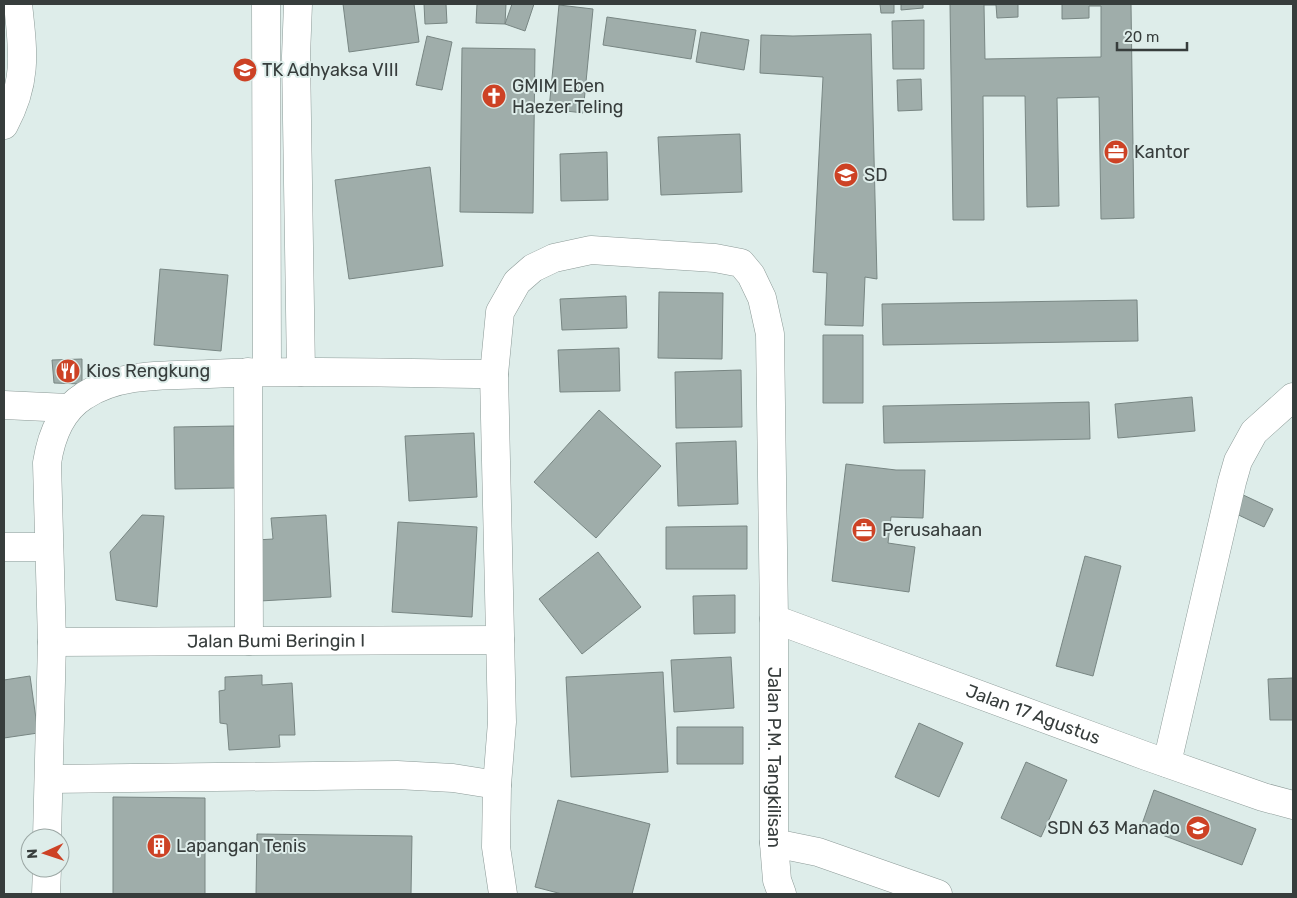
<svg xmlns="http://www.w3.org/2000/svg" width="1297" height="898" font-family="Rubik,sans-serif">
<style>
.building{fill:#9fadaa;stroke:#788683}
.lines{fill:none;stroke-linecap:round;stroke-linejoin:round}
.minor-casing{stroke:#8c9a97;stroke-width:29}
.minor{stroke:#fff;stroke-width:28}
.labels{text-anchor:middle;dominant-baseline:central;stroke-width:4;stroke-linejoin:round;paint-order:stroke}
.poi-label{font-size:18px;fill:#373d3c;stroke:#deedea;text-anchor:start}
.street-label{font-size:18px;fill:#373d3c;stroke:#deedea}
</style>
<rect width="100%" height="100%" fill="#deedea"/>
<path class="building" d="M343,4H414L419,42L349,52Z
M424,4H446L447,23L425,24Z
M477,4H506L505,24L476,23Z
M512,4H534L525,31L505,24Z
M880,4H894V13H881Z
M901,4H923V8L901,10Z
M950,4H1018V17L997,18L996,5H984L985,59L1101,57V6H1089V18L1062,19V4H1131L1134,218L1101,219L1099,97L1057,98L1059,206L1027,207L1025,96H983L984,220H953Z
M559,5L593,9L583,113L549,109Z
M607,17L696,30L691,59L603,45Z
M924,20V69H893L892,21Z
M701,32L749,40L744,70L696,62Z
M871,34L877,279L865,277L863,326L825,325L827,273L813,272L823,77L760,73L761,35L793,36Z
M427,36L452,42L442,90L416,85Z
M462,48L535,49L533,213L460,212Z
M921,79L922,110L898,111L897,80Z
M740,134L742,192L661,195L658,137Z
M607,152L608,200L561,201L560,154Z
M430,167L443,266L349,279L335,180Z
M160,269L228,275L221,351L154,345Z
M659,292L723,293L722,359L658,358Z
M626,296L627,328L562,330L560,299Z
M1137,300L1138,341L883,345L882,304Z
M823,335H863V403H823Z
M619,348L620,391L560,392L558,350Z
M82,359V384L54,383L52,360Z
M741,370L742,427L676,428L675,372Z
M1192,397L1195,431L1118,438L1115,404Z
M1089,402L1090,439L884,443L883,406Z
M599,410L661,466L596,538L534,482Z
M234,426L235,488L175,489L174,427Z
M474,433L477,497L409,501L405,436Z
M736,441L738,504L678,506L676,443Z
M846,464L896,470H925L923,518L891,517L888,543L915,547L909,592L832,581Z
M1239,493L1273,509L1264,527L1230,511Z
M142,515L164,516L157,607L116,600L110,552Z
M326,515L331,597L260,601L256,540L273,539L271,518Z
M398,522L477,527L472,617L392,612Z
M747,526V569H666V527Z
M598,552L641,607L582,654L539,599Z
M1085,556L1121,566L1093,676L1056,666Z
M735,595V633L694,634L693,596Z
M731,657L734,708L674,712L671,660Z
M663,672L668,772L571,777L566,677Z
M262,675V685L292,683L295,735H279L280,747L229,750L227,724L220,723L219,691L225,690V677Z
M30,676L38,733L4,738V680Z
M1293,678V720H1270L1268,679Z
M919,723L963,743L939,797L895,777Z
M677,727H743V764H677Z
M1026,762L1067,780L1041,837L1001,818Z
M1154,790L1256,829L1242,865L1141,827Z
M113,797L205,798V894H113Z
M558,800L650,824L632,894H562L535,887Z
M257,834L412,836L411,894H256Z"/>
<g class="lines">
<defs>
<g id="minor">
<path d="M266,4L267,372"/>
<path d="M298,4L296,56L301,372"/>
<path d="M4,125C28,81 23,51 18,4"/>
<path d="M248,372L249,641"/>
<path d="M4,405L68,408"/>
<path d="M4,547H49"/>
<path id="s1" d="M774,619L1146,756L1263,797L1293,805"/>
<path id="s2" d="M52,642L500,640"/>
<path d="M1167,763L1232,482L1238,461L1254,432L1293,397"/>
<path d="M49,779L397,775L453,778L497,785"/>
<path d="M47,838L52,642L47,463C51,437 60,411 84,396C120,372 167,376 209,374C304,370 399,373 494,374"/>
<path d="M774,843L818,852L938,894"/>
<path d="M46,894L47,868"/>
<path id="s3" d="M503,894L496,847L497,785L502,722L494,374L500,312L517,282L533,268L554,258L591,250L715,258L741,263L751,275L762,298L770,334L774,619V843L777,880L782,894"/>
</g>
</defs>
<use href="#minor" class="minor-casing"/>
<use href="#minor" class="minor"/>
</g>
<defs>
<symbol id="school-disc" viewBox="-11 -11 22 22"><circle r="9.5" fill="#cd4225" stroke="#deedea"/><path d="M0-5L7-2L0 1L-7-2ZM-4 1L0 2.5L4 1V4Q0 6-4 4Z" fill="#fff"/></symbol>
<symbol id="church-disc" viewBox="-11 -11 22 22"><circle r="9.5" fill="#cd4225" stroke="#deedea"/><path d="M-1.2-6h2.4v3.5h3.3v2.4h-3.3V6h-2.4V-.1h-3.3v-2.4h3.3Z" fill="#fff"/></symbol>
<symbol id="office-disc" viewBox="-11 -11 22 22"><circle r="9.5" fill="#cd4225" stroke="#deedea"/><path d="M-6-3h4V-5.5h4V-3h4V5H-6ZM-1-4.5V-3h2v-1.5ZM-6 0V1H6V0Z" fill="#fff"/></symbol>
<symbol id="restaurant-disc" viewBox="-11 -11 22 22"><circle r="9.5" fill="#cd4225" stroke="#deedea"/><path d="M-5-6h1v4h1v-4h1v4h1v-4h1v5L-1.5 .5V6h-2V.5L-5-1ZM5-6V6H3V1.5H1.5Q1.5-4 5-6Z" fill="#fff"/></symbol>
<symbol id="building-disc" viewBox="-11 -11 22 22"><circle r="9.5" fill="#cd4225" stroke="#deedea"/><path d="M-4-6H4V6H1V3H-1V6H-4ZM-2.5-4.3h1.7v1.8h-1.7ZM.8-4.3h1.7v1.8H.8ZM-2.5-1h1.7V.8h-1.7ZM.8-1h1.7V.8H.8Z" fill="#fff"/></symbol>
</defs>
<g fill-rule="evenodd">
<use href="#school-disc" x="231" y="56" width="28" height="28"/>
<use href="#church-disc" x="480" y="82" width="28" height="28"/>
<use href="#office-disc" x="1102" y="138" width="28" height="28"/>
<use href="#school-disc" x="832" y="161" width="28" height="28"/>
<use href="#restaurant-disc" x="54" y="357" width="28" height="28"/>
<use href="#office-disc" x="850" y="516" width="28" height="28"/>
<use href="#school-disc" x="1184" y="814" width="28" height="28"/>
<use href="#building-disc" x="145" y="832" width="28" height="28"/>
</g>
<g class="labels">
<g class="poi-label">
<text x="262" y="70">TK Adhyaksa VIII</text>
<text x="512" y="86">GMIM Eben<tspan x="512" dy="21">Haezer Teling</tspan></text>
<text x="1134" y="152">Kantor</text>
<text x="864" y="175">SD</text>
<text x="86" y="371">Kios Rengkung</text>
<text x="882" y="530">Perusahaan</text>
<text x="1180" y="828" text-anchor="end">SDN 63 Manado</text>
<text x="176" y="846">Lapangan Tenis</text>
</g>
<g class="street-label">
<text stroke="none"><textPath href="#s2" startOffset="224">Jalan Bumi Beringin I</textPath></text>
<text stroke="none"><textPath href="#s1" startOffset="276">Jalan 17 Agustus</textPath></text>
<text stroke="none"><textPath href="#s3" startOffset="1352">Jalan P.M. Tangkilisan</textPath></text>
</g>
</g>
<rect width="1297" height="898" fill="none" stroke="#373d3c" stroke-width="10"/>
<g transform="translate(45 853) rotate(267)"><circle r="24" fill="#deedea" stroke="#9ba7a4"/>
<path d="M0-4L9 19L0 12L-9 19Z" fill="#cd4225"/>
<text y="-8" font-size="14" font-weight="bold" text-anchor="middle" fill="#373d3c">N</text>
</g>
<path d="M1117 42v8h70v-8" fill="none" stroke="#373d3c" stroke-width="2.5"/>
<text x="1124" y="42" font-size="15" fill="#373d3c" stroke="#deedea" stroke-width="4" paint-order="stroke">20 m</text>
</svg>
